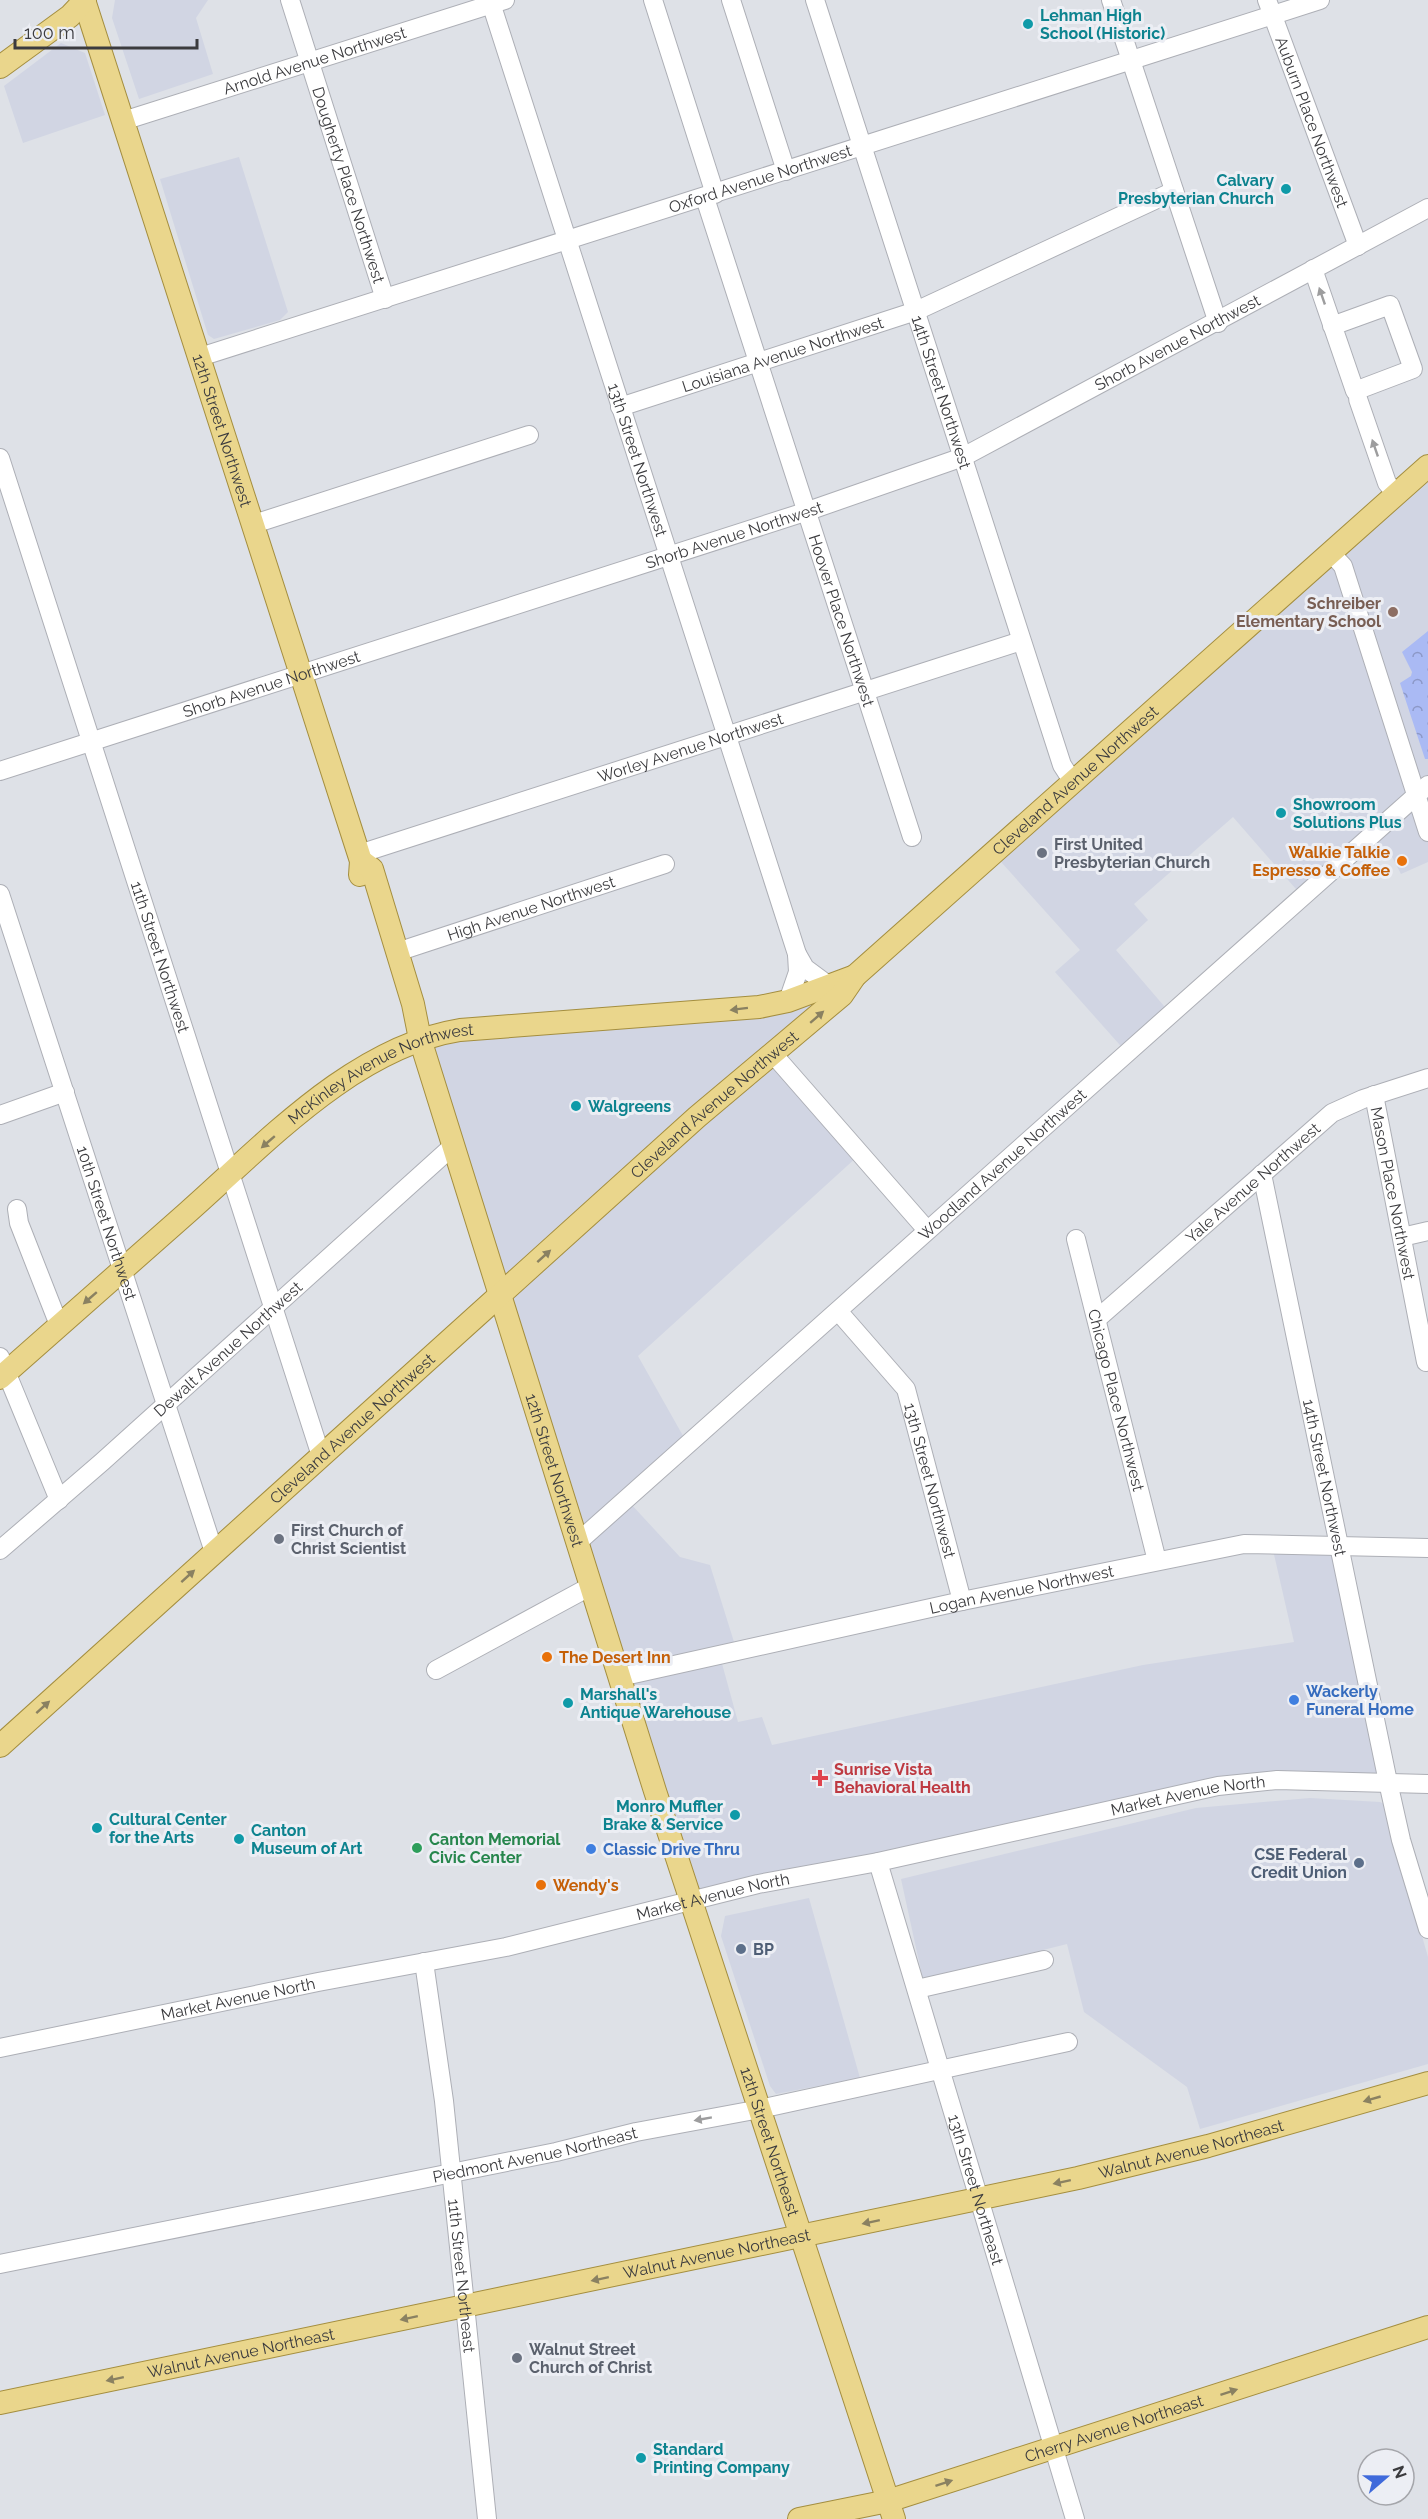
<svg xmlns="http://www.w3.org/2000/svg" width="1428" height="2519" font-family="Raleway,sans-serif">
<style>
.built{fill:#d1d5e3}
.park{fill:url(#park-crowns)}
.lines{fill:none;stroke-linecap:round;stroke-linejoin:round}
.minor-casing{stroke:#adafb6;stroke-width:20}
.major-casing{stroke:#a48e3f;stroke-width:24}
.minor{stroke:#fff;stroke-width:18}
.major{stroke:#ead68c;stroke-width:22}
.oneway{fill:#9d9d9e}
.oneway2{fill:#8a8161}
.culture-dot{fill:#0f9aa8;stroke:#eceef4;stroke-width:2}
.education-dot{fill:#8d6e63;stroke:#eceef4;stroke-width:2}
.worship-dot{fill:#6b7280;stroke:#eceef4;stroke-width:2}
.food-dot{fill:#e8710a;stroke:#eceef4;stroke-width:2}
.shop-dot{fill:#3f7fe0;stroke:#eceef4;stroke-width:2}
.health-dot{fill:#e0444e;stroke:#eceef4;stroke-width:2}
.leisure-dot{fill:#2e9e5b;stroke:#eceef4;stroke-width:2}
.service-dot{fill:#5c6f8a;stroke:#eceef4;stroke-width:2}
.labels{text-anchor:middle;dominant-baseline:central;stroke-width:6;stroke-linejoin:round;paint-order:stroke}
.culture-label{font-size:16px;font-weight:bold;fill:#0d838f;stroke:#eceef4;text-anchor:start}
.street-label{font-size:16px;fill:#3b3b3e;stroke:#eceef4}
.education-label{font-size:16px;font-weight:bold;fill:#785e54;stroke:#eceef4;text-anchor:end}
.worship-label{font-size:16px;font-weight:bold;fill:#5b616d;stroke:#eceef4;text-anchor:start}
.food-label{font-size:16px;font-weight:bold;fill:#c56008;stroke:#eceef4;text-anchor:start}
.shop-label{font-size:16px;font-weight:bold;fill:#366cbe;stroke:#eceef4;text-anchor:start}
.health-label{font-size:16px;font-weight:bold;fill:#be3a42;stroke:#eceef4;text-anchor:start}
.leisure-label{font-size:16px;font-weight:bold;fill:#27864d;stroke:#eceef4;text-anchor:start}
.service-label{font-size:16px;font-weight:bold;fill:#4e5e75;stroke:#eceef4;text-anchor:end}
</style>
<defs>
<pattern id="park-crowns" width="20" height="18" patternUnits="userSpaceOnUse" patternTransform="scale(1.5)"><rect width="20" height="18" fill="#aabaf4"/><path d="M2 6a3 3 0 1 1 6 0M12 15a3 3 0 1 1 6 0" fill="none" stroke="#8c98c7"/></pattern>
</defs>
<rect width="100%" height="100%" fill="#dee1e7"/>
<path class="built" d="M115,0H208L196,18L213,74L139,99L112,18Z
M61,43L85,53L105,115L23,143L4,86Z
M239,157L288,312L280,320L214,339L208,335L160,179Z
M1428,466V862L1401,874L1388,849L1381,846L1371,835L1302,896L1233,817L1134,904L1148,920L1116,950L1170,1013L1127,1053L1055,972L1080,950L993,853Z
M827,995L766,1051L858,1156L638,1356L691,1450L630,1503L680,1557L710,1565L734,1642L718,1649L738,1722L762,1717L772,1745L1143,1665L1294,1642L1273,1550L1334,1552L1382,1777L1257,1776L693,1894L430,1043Z
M1310,1798L1380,1802L1384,1804L1428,1957V2064L1200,2129L1187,2087L1084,2012L1067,1944L923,1980L901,1879L1196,1808Z
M809,1898L860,2078L776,2094L770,2086L721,1936L725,1916Z"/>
<path class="park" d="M1428,631V759H1425L1400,683L1411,676L1412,672L1402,652Z"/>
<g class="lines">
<defs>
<g id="minor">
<path id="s1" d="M290,0L385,299"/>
<path id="s2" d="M490,0L797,954L805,968L828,985"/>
<path d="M653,0L715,194"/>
<path d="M731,0L786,171"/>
<path id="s3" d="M815,0L1062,765L1073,782"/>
<path d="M1111,0L1218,323"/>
<path id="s4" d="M1267,0L1358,246"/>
<path id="s5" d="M123,121L505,0"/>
<path id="s6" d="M705,198L912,837"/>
<path d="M1313,269L1355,391L1413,369L1390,305L1332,326"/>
<path id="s7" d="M200,357L1320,0"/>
<path d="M1358,399L1387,483L1396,494"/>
<path id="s8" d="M620,407L916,311L1174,191"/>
<path id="s9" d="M0,458L321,1456"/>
<path d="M254,524L529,435"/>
<path d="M1331,553L1343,566L1428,832"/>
<path id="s10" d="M0,771L808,511L963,457L1428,208"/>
<path id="s11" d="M359,854L1021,641"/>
<path id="s12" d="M0,894L214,1552"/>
<path id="s13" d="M397,952L665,864"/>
<path d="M788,1001L798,972L797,954"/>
<path d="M773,1054L927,1230"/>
<path id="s14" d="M1374,1095L1426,1362"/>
<path d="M0,1115L65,1092"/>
<path id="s15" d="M1262,1174L1388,1782L1401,1840L1428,1929"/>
<path d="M17,1209L19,1223L59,1325"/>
<path d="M1402,1237L1428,1231"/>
<path id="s16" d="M1076,1239L1157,1561"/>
<path id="s17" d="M838,1311L906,1389L962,1601"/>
<path id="s18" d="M1097,1319L1332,1113L1363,1099L1428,1078"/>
<path d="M0,1357L59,1500"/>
<path id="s19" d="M578,1542L1428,785"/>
<path id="s20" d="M0,1550L102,1462L454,1145"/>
<path d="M436,1670L591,1586"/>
<path id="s21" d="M620,1677L962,1601L1244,1544L1428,1548"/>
<path id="s22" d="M878,1862L1075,2519"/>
<path id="s23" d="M424,1962L444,2101L487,2519"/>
<path d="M917,1989L1044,1960"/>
<path id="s24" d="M0,2048L318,1982L506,1947L758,1884L878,1862L1218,1786L1277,1780L1428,1784"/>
<path id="s25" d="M0,2264L556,2152L636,2132L760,2109L1068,2042"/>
</g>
<g id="major">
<path id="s26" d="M84,0L361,861L360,875"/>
<path d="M0,67L70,16L85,0"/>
<path id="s27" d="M361,861L372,869L413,1004L420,1039L655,1791L894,2519"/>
<path id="s28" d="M0,1378C62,1323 125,1268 188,1212C266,1143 354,1047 460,1030L759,1007L788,1001L855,976"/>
<path id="s29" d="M0,1746L697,1117L842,995L855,976L1428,466"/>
<path id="s30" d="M0,2403L1078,2178L1208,2146L1428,2083"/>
<path id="s31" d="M799,2519L888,2501L1428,2327"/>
</g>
</defs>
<use href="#minor" class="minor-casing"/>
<use href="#major" class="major-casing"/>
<use href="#minor" class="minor"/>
<use href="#major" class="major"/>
</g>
<defs><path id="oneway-solid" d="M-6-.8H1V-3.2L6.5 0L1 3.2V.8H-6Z" transform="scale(1.5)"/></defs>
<g class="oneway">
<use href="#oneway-solid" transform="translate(1322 296) rotate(-109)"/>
<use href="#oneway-solid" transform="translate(1375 448) rotate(-109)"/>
<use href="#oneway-solid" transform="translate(703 2119) rotate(170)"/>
</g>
<g class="oneway2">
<use href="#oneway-solid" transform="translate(739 1009) rotate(173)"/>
<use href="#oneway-solid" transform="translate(817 1017) rotate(-41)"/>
<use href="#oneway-solid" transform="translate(268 1142) rotate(139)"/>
<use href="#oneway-solid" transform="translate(544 1256) rotate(-42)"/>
<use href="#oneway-solid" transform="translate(90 1298) rotate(139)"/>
<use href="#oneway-solid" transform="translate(188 1576) rotate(-42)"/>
<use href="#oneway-solid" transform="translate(43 1707) rotate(-42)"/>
<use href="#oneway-solid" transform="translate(1372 2099) rotate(164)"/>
<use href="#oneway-solid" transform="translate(1062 2182) rotate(168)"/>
<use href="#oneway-solid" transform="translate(871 2222) rotate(168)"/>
<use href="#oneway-solid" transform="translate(600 2279) rotate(168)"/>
<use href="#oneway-solid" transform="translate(409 2318) rotate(168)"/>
<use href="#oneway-solid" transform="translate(115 2379) rotate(168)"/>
<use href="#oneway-solid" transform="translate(1229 2392) rotate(-18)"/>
<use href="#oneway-solid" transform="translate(944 2483) rotate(-18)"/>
</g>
<g class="culture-dot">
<circle cx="1028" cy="24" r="6"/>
<circle cx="1286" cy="189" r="6"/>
<circle cx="1281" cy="813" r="6"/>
<circle cx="576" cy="1106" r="6"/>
<circle cx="568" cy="1703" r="6"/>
<circle cx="735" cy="1815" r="6"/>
<circle cx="97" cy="1828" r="6"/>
<circle cx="239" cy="1839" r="6"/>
<circle cx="641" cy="2458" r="6"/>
</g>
<circle class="education-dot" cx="1393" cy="612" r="6"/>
<g class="worship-dot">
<circle cx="1042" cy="853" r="6"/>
<circle cx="279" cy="1539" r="6"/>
<circle cx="517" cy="2358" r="6"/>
</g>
<g class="food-dot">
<circle cx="1402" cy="861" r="6"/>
<circle cx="547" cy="1657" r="6"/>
<circle cx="541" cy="1885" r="6"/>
</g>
<g class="shop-dot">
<circle cx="1294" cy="1700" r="6"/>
<circle cx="591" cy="1849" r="6"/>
</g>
<path class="health-dot" d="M817 1769h6v6h6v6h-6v6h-6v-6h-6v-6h6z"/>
<circle class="leisure-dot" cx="417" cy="1848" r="6"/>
<g class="service-dot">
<circle cx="1359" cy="1863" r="6"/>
<circle cx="741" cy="1949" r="6"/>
</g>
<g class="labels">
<g class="culture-label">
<text x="1040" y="15">Lehman High<tspan x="1040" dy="18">School (Historic)</tspan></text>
<text x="1274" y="180" text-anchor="end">Calvary<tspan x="1274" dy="18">Presbyterian Church</tspan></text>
<text x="1293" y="804">Showroom<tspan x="1293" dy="18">Solutions Plus</tspan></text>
<text x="588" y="1106">Walgreens</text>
<text x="580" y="1694">Marshall's<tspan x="580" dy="18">Antique Warehouse</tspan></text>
<text x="723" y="1806" text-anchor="end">Monro Muffler<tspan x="723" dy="18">Brake &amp; Service</tspan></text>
<text x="109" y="1819">Cultural Center<tspan x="109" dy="18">for the Arts</tspan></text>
<text x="251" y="1830">Canton<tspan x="251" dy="18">Museum of Art</tspan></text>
<text x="653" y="2449">Standard<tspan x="653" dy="18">Printing Company</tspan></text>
</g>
<g class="street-label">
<text stroke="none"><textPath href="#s5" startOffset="201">Arnold Avenue Northwest</textPath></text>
<text stroke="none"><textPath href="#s4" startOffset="130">Auburn Place Northwest</textPath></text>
<text stroke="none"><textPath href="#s7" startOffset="588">Oxford Avenue Northwest</textPath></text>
<text stroke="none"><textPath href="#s1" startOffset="194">Dougherty Place Northwest</textPath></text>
<text stroke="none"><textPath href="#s10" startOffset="1256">Shorb Avenue Northwest</textPath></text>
<text stroke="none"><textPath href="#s8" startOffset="171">Louisiana Avenue Northwest</textPath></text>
<text stroke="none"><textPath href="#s3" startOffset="412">14th Street Northwest</textPath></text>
<text stroke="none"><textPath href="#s26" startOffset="452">12th Street Northwest</textPath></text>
<text stroke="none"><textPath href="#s2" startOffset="483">13th Street Northwest</textPath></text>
<text stroke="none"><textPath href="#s10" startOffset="771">Shorb Avenue Northwest</textPath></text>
<text stroke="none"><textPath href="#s6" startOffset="444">Hoover Place Northwest</textPath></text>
<text stroke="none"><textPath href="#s10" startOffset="285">Shorb Avenue Northwest</textPath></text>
<text stroke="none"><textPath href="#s11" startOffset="348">Worley Avenue Northwest</textPath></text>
<text stroke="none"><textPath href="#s29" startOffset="1446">Cleveland Avenue Northwest</textPath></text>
<text stroke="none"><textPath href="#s13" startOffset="141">High Avenue Northwest</textPath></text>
<text stroke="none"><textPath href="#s9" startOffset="524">11th Street Northwest</textPath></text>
<text stroke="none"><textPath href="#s28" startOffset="492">McKinley Avenue Northwest</textPath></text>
<text stroke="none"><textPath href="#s29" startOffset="960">Cleveland Avenue Northwest</textPath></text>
<text stroke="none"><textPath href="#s19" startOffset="568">Woodland Avenue Northwest</textPath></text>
<text stroke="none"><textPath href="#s18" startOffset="207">Yale Avenue Northwest</textPath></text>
<text stroke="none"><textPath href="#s14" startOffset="100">Mason Place Northwest</textPath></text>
<text stroke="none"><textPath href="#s12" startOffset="346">10th Street Northwest</textPath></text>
<text stroke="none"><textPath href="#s20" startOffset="304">Dewalt Avenue Northwest</textPath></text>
<text stroke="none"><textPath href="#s16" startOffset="166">Chicago Place Northwest</textPath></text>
<text stroke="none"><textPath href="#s29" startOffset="474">Cleveland Avenue Northwest</textPath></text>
<text stroke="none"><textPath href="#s27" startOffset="642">12th Street Northwest</textPath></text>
<text stroke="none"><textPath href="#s15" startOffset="310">14th Street Northwest</textPath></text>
<text stroke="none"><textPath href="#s17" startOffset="198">13th Street Northwest</textPath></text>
<text stroke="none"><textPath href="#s21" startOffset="411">Logan Avenue Northwest</textPath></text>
<text stroke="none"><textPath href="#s24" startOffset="1215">Market Avenue North</textPath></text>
<text stroke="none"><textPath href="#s24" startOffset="729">Market Avenue North</textPath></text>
<text stroke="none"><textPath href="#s24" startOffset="243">Market Avenue North</textPath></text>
<text stroke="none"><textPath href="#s27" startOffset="1347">12th Street Northeast</textPath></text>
<text stroke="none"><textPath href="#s30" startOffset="1218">Walnut Avenue Northeast</textPath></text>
<text stroke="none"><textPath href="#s25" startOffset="546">Piedmont Avenue Northeast</textPath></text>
<text stroke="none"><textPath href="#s22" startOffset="342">13th Street Northeast</textPath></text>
<text stroke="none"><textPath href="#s30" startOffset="732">Walnut Avenue Northeast</textPath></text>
<text stroke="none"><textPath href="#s23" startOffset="316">11th Street Northeast</textPath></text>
<text stroke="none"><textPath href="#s30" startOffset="246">Walnut Avenue Northeast</textPath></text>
<text stroke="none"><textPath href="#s31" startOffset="328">Cherry Avenue Northeast</textPath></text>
</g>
<g class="education-label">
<text x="1381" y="603">Schreiber<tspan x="1381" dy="18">Elementary School</tspan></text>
</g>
<g class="worship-label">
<text x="1054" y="844">First United<tspan x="1054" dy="18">Presbyterian Church</tspan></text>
<text x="291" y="1530">First Church of<tspan x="291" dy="18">Christ Scientist</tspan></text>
<text x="529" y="2349">Walnut Street<tspan x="529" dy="18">Church of Christ</tspan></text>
</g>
<g class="food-label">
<text x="1390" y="852" text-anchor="end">Walkie Talkie<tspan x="1390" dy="18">Espresso &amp; Coffee</tspan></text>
<text x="559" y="1657">The Desert Inn</text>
<text x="553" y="1885">Wendy's</text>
</g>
<g class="shop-label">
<text x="1306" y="1691">Wackerly<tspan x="1306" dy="18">Funeral Home</tspan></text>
<text x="603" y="1849">Classic Drive Thru</text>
</g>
<g class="health-label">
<text x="834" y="1769">Sunrise Vista<tspan x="834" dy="18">Behavioral Health</tspan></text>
</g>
<g class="leisure-label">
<text x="429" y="1839">Canton Memorial<tspan x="429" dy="18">Civic Center</tspan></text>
</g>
<g class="service-label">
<text x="1347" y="1854">CSE Federal<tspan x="1347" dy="18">Credit Union</tspan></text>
<text x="753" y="1949" text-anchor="start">BP</text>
</g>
</g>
<g transform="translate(1386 2477) rotate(70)"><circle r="28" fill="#eceef4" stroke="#a5a6ab" stroke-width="1.5"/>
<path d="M0-4.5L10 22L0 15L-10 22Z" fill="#3f6adb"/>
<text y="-9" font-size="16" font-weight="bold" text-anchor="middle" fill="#3b3b3e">N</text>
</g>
<path d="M15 39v9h182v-9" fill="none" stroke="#3b3b3e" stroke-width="3"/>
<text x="24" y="39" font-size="18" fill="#3b3b3e" stroke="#eceef4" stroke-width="4.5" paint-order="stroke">100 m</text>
</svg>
